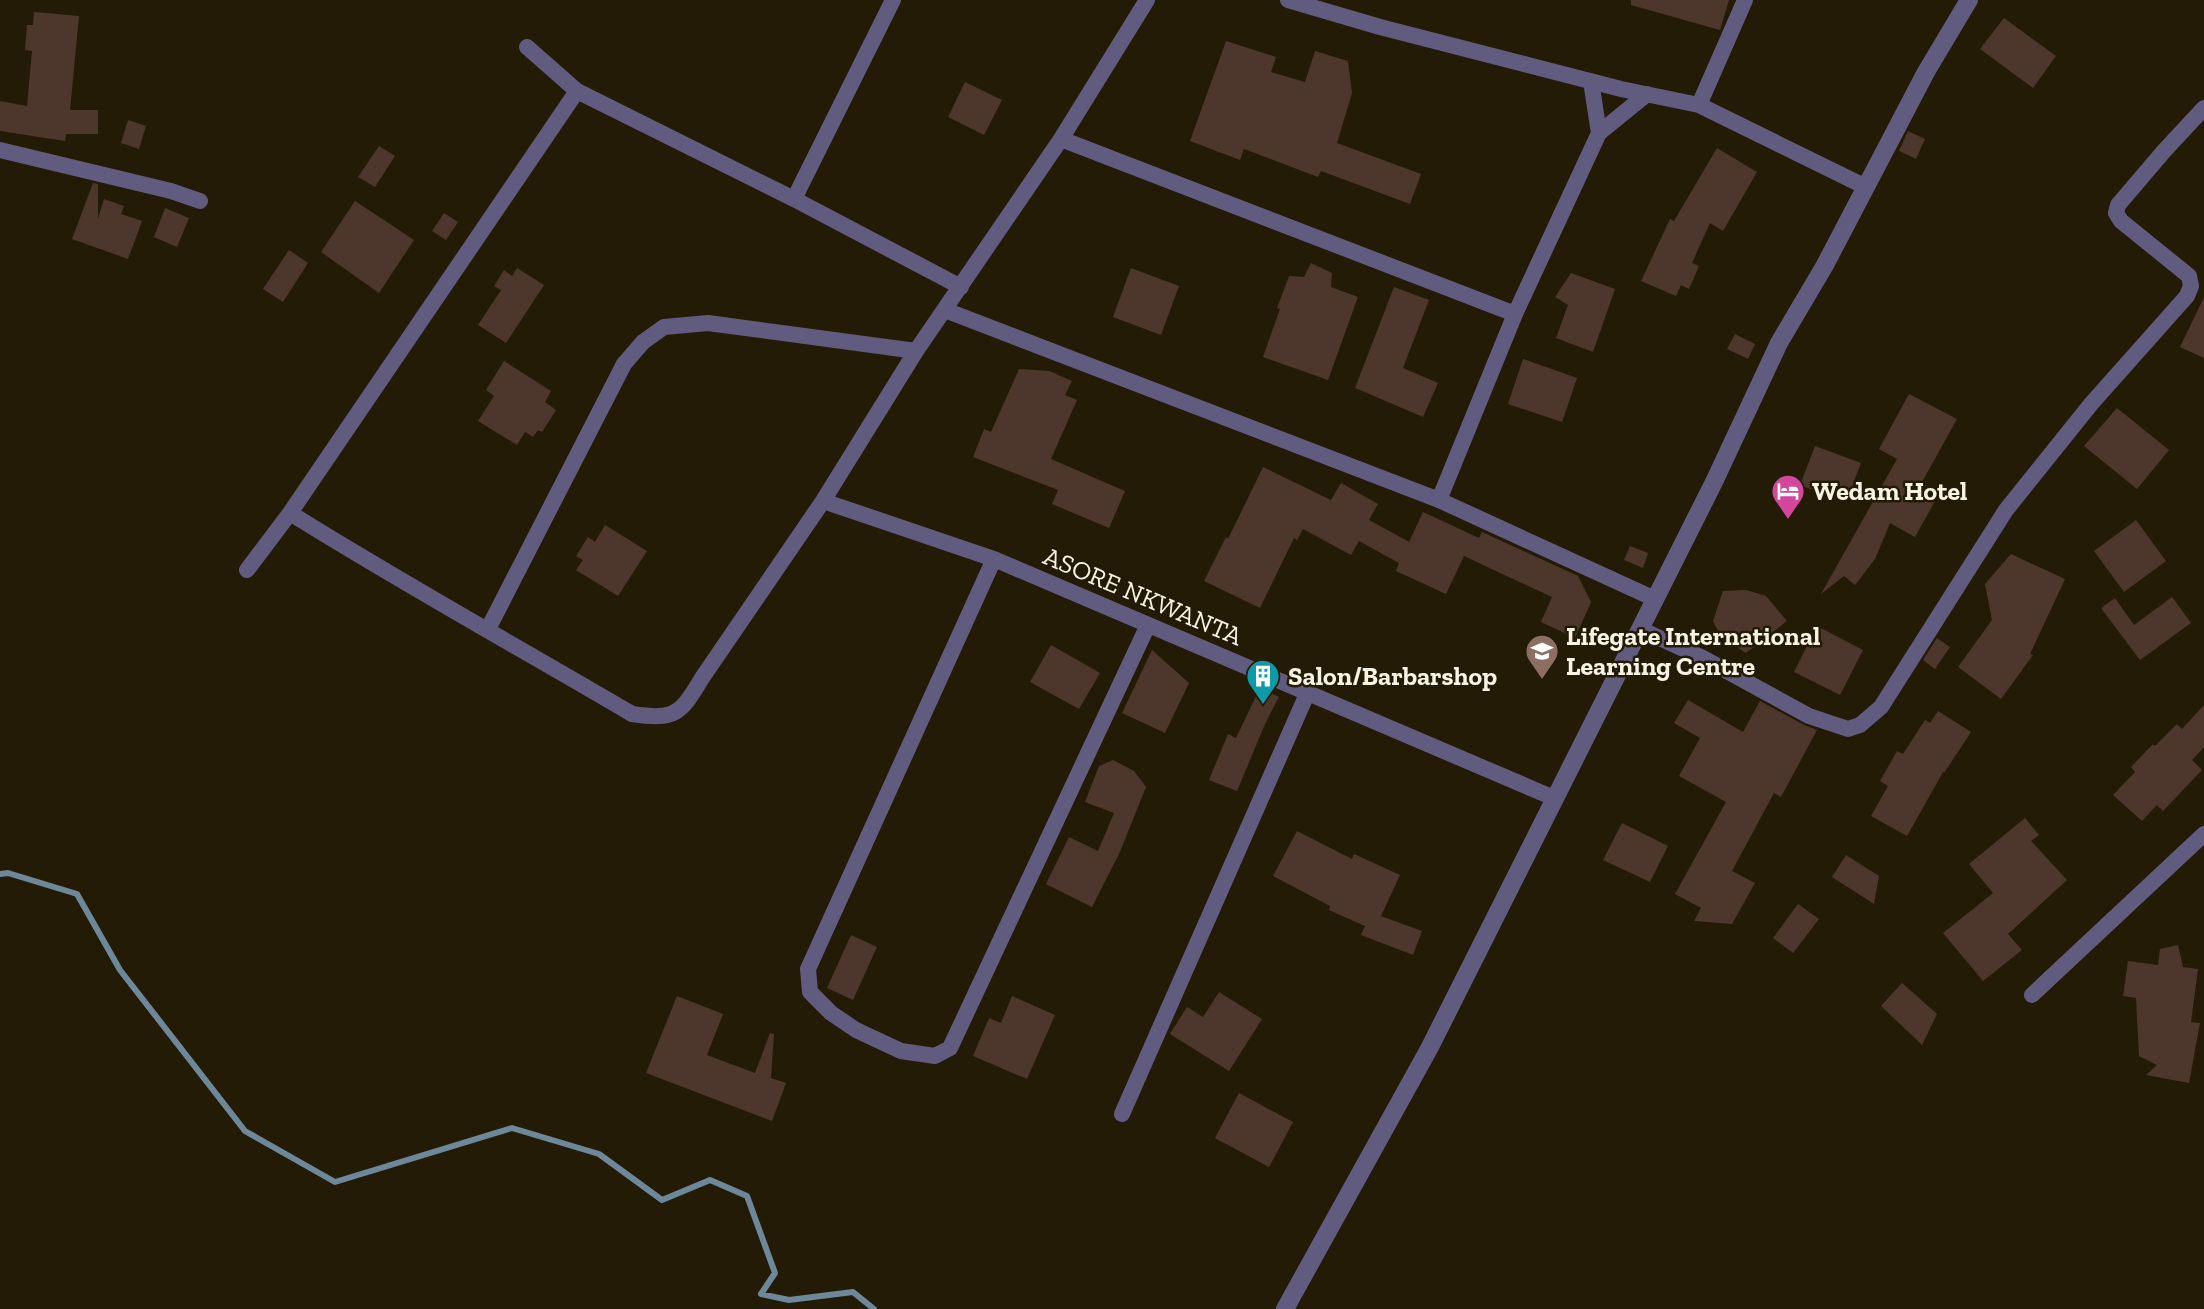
<svg xmlns="http://www.w3.org/2000/svg" width="2204" height="1309" font-family="'Zilla Slab',serif">
<style>
.lines{fill:none;stroke-linecap:round;stroke-linejoin:round}
.stream{stroke:#6d889a;stroke-width:6}
.building{fill:#4d372c}
.minor{stroke:#615b80;stroke-width:16}
.tertiary{stroke:#615b80;stroke-width:18}
.labels{text-anchor:middle;dominant-baseline:central;stroke-width:5;stroke-linejoin:round;paint-order:stroke}
.poi-label{font-size:26px;font-weight:bold;fill:#f9f3e6;stroke:#241b06;text-anchor:start}
.street-label{font-size:26px;fill:#f9f3e6;stroke:#241b06}
</style>
<rect width="100%" height="100%" fill="#241b06"/>
<g class="lines">
<path class="stream" d="M0,874L8,873L77,894L120,970L245,1131L335,1182L512,1128L599,1154L662,1200L710,1180L747,1196L775,1273L761,1294L789,1300L853,1292L874,1309"/>
</g>
<path class="building" d="M1631,0H1729L1720,30L1631,5Z
M34,12L79,16L70,110H98V134H66L65,141L0,131V101L27,106L32,51L25,50L27,25H33Z
M2004,18L2056,56L2033,88L1980,49Z
M1226,41L1276,57L1271,72L1305,82L1315,51L1348,61L1352,93L1337,143L1421,174L1410,204L1321,171L1318,177L1244,149L1240,160L1190,141Z
M965,82L1002,100L984,135L948,117Z
M128,120L146,126L139,149L121,143Z
M1908,131L1925,139L1916,159L1899,151Z
M379,146L395,156L375,187L358,177Z
M1717,148L1757,172L1723,231L1710,223L1692,263L1699,266L1689,289L1681,285L1676,296L1641,281L1670,219L1674,221Z
M93,183L98,184V219L104,199L124,206L121,214L142,221L128,259L72,239Z
M355,201L414,240L379,293L321,252Z
M165,208L189,218L177,247L154,237Z
M444,213L458,222L446,240L432,231Z
M289,250L308,263L283,302L263,289Z
M1311,263L1332,273L1331,287L1358,297L1328,380L1263,357L1280,309L1277,308L1289,276L1304,277Z
M517,268L544,285L506,343L478,325L501,290L494,286L504,270L512,276Z
M1131,268L1179,286L1161,335L1113,317Z
M1571,273L1615,289L1593,352L1556,338L1568,305L1555,297Z
M1394,287L1429,300L1403,368L1438,383L1423,417L1355,388Z
M2204,297V358L2180,347Z
M1735,334L1755,344L1748,359L1727,349Z
M1523,359L1577,378L1562,422L1508,404Z
M504,361L551,391L545,402L556,410L542,432L538,430L533,437L525,432L517,445L478,421L494,396L486,390Z
M1019,369L1049,371L1072,381L1065,395L1077,400L1051,459L1125,491L1109,528L1052,504L1058,490L973,457L984,429L991,432Z
M1909,394L1957,419L1917,491L1935,501L1915,537L1890,523L1875,559L1855,585L1844,576L1821,594L1897,459L1879,449Z
M2117,408L2169,450L2137,489L2084,446Z
M1815,446L1861,463L1846,502L1800,485Z
M1263,467L1331,500L1341,483L1378,504L1369,520L1409,542L1423,512L1479,538L1482,532L1578,576L1591,602L1575,638L1541,622L1552,597L1464,556L1446,594L1396,571L1399,563L1359,541L1351,555L1303,529L1297,540L1294,538L1260,608L1204,581L1226,537L1228,539Z
M2136,520L2166,561L2124,592L2094,551Z
M605,525L647,551L618,596L576,570L583,560L576,556L588,537L595,542Z
M1630,546L1648,553L1643,568L1624,560Z
M2011,554L2065,579L2030,654L2033,655L2001,699L1958,667L1992,620L1985,584Z
M1746,590L1766,596L1787,621L1746,653L1721,637L1713,621L1723,591Z
M2172,597L2191,623L2140,660L2101,608L2115,598L2134,625Z
M1817,626L1863,650L1840,695L1794,672Z
M1937,638L1950,647L1935,669L1923,660Z
M1051,645L1100,673L1079,709L1030,682Z
M1152,650L1189,683L1165,733L1122,713Z
M1260,688L1279,697L1265,724L1237,791L1209,780L1228,734L1236,738Z
M1688,700L1743,732L1760,701L1804,725L1817,730L1781,797L1774,793L1732,871L1755,883L1732,924L1694,921L1701,908L1675,894L1726,802L1679,776L1700,738L1674,723Z
M2204,705V747L2192,760L2202,770L2163,811L2157,805L2142,821L2113,795L2135,772L2131,767L2153,744L2155,746L2177,724L2182,729Z
M1938,711L1971,732L1944,773L1943,772L1907,836L1871,816L1888,786L1880,781L1897,751L1903,754L1925,720L1930,723Z
M1113,760L1134,771L1146,787L1119,854L1092,907L1046,884L1069,837L1098,851L1114,813L1085,802L1099,766Z
M2025,818L2039,835L2031,841L2067,880L2008,934L2022,950L1983,981L1943,933L1993,893L1969,864Z
M1622,823L1668,846L1650,882L1603,860Z
M1297,831L1352,859L1354,854L1400,875L1381,916L1422,931L1413,955L1361,935L1365,926L1329,910L1330,906L1273,876Z
M1846,855L1879,876L1874,904L1832,877Z
M1798,904L1819,919L1793,953L1773,938Z
M851,935L877,947L853,1000L827,988Z
M2178,945L2183,967L2198,969L2191,1022L2200,1023L2189,1083L2146,1075L2157,1065L2139,1056L2136,998L2123,996L2128,961L2158,965L2160,949Z
M1902,983L1937,1014L1922,1045L1881,1006Z
M1219,992L1262,1019L1229,1071L1170,1034L1187,1007L1203,1017Z
M677,996L723,1014L707,1055L755,1073L770,1033L774,1034L771,1078L786,1083L772,1121L646,1073Z
M1012,996L1055,1015L1027,1079L973,1056L989,1018L1001,1023Z
M1239,1093L1293,1122L1269,1167L1215,1138Z"/>
<g class="lines">
<path class="minor" d="M1288,0L1380,27L1621,89L1699,105L1866,187
M527,47L577,91L794,199L961,287
M1591,81L1599,133
M1699,105L1745,0
M1061,139L1515,314
M0,150L171,191L200,201
M794,199L893,0
M945,310L1439,500L1655,599
M1439,500L1515,314L1599,133L1647,94
M823,501L994,559L1554,798
M290,513C402,583 518,647 632,714C675,720 680,715 702,678L823,501L916,351L1061,139L1147,0
M994,559L808,969L810,992L831,1013L856,1030L901,1051L935,1056L950,1048L1148,625
M247,570L290,513L577,91
M488,629L624,364L643,342L664,327L708,323L916,351
M1640,629L1703,658L1809,716L1848,729L1860,725L1881,707L2006,510L2091,404L2187,296L2191,286L2189,276L2121,221L2116,213L2118,205L2164,151L2204,108
M2032,995L2204,834
M1122,1114L1307,694"/>
<path class="tertiary" d="M1285,1309L1430,1047L1714,482L1779,343L1825,265L1926,72L1969,0"/>
</g>
<defs>
<symbol id="hotel-pin" viewBox="-11 -11 22 30"><path d="M0 17L-7.5 6A9.5 9.5 0 1 1 7.5 6Z" fill="#d1479c" stroke="#241b06"/><path d="M-6-4.5h1.5V1H6V5H4.5V3h-9V5H-6ZM-4 0a1.8 1.8 0 1 1 3.6 0ZM.5 0V-2.5h3Q6-2.5 6 0Z" fill="#fff"/></symbol>
<symbol id="school-pin" viewBox="-11 -11 22 30"><path d="M0 17L-7.5 6A9.5 9.5 0 1 1 7.5 6Z" fill="#8d6e63" stroke="#241b06"/><path d="M0-5L7-2L0 1L-7-2ZM-4 1L0 2.5L4 1V4Q0 6-4 4Z" fill="#fff"/></symbol>
<symbol id="building-pin" viewBox="-11 -11 22 30"><path d="M0 17L-7.5 6A9.5 9.5 0 1 1 7.5 6Z" fill="#0f9aa8" stroke="#241b06"/><path d="M-4-6H4V6H1V3H-1V6H-4ZM-2.5-4.3h1.7v1.8h-1.7ZM.8-4.3h1.7v1.8H.8ZM-2.5-1h1.7V.8h-1.7ZM.8-1h1.7V.8H.8Z" fill="#fff"/></symbol>
</defs>
<g fill-rule="evenodd">
<use href="#hotel-pin" x="1769" y="472" width="38" height="52"/>
<use href="#school-pin" x="1523" y="632" width="38" height="52"/>
<use href="#building-pin" x="1244" y="657" width="38" height="52"/>
</g>
<g class="labels">
<g class="poi-label">
<text x="1812" y="491">Wedam Hotel</text>
<text x="1566" y="636">Lifegate International<tspan x="1566" dy="30">Learning Centre</tspan></text>
<text x="1288" y="676">Salon/Barbarshop</text>
</g>
<g class="street-label">
<text transform="translate(1143 596) rotate(23)">ASORE NKWANTA</text>
</g>
</g>
</svg>
